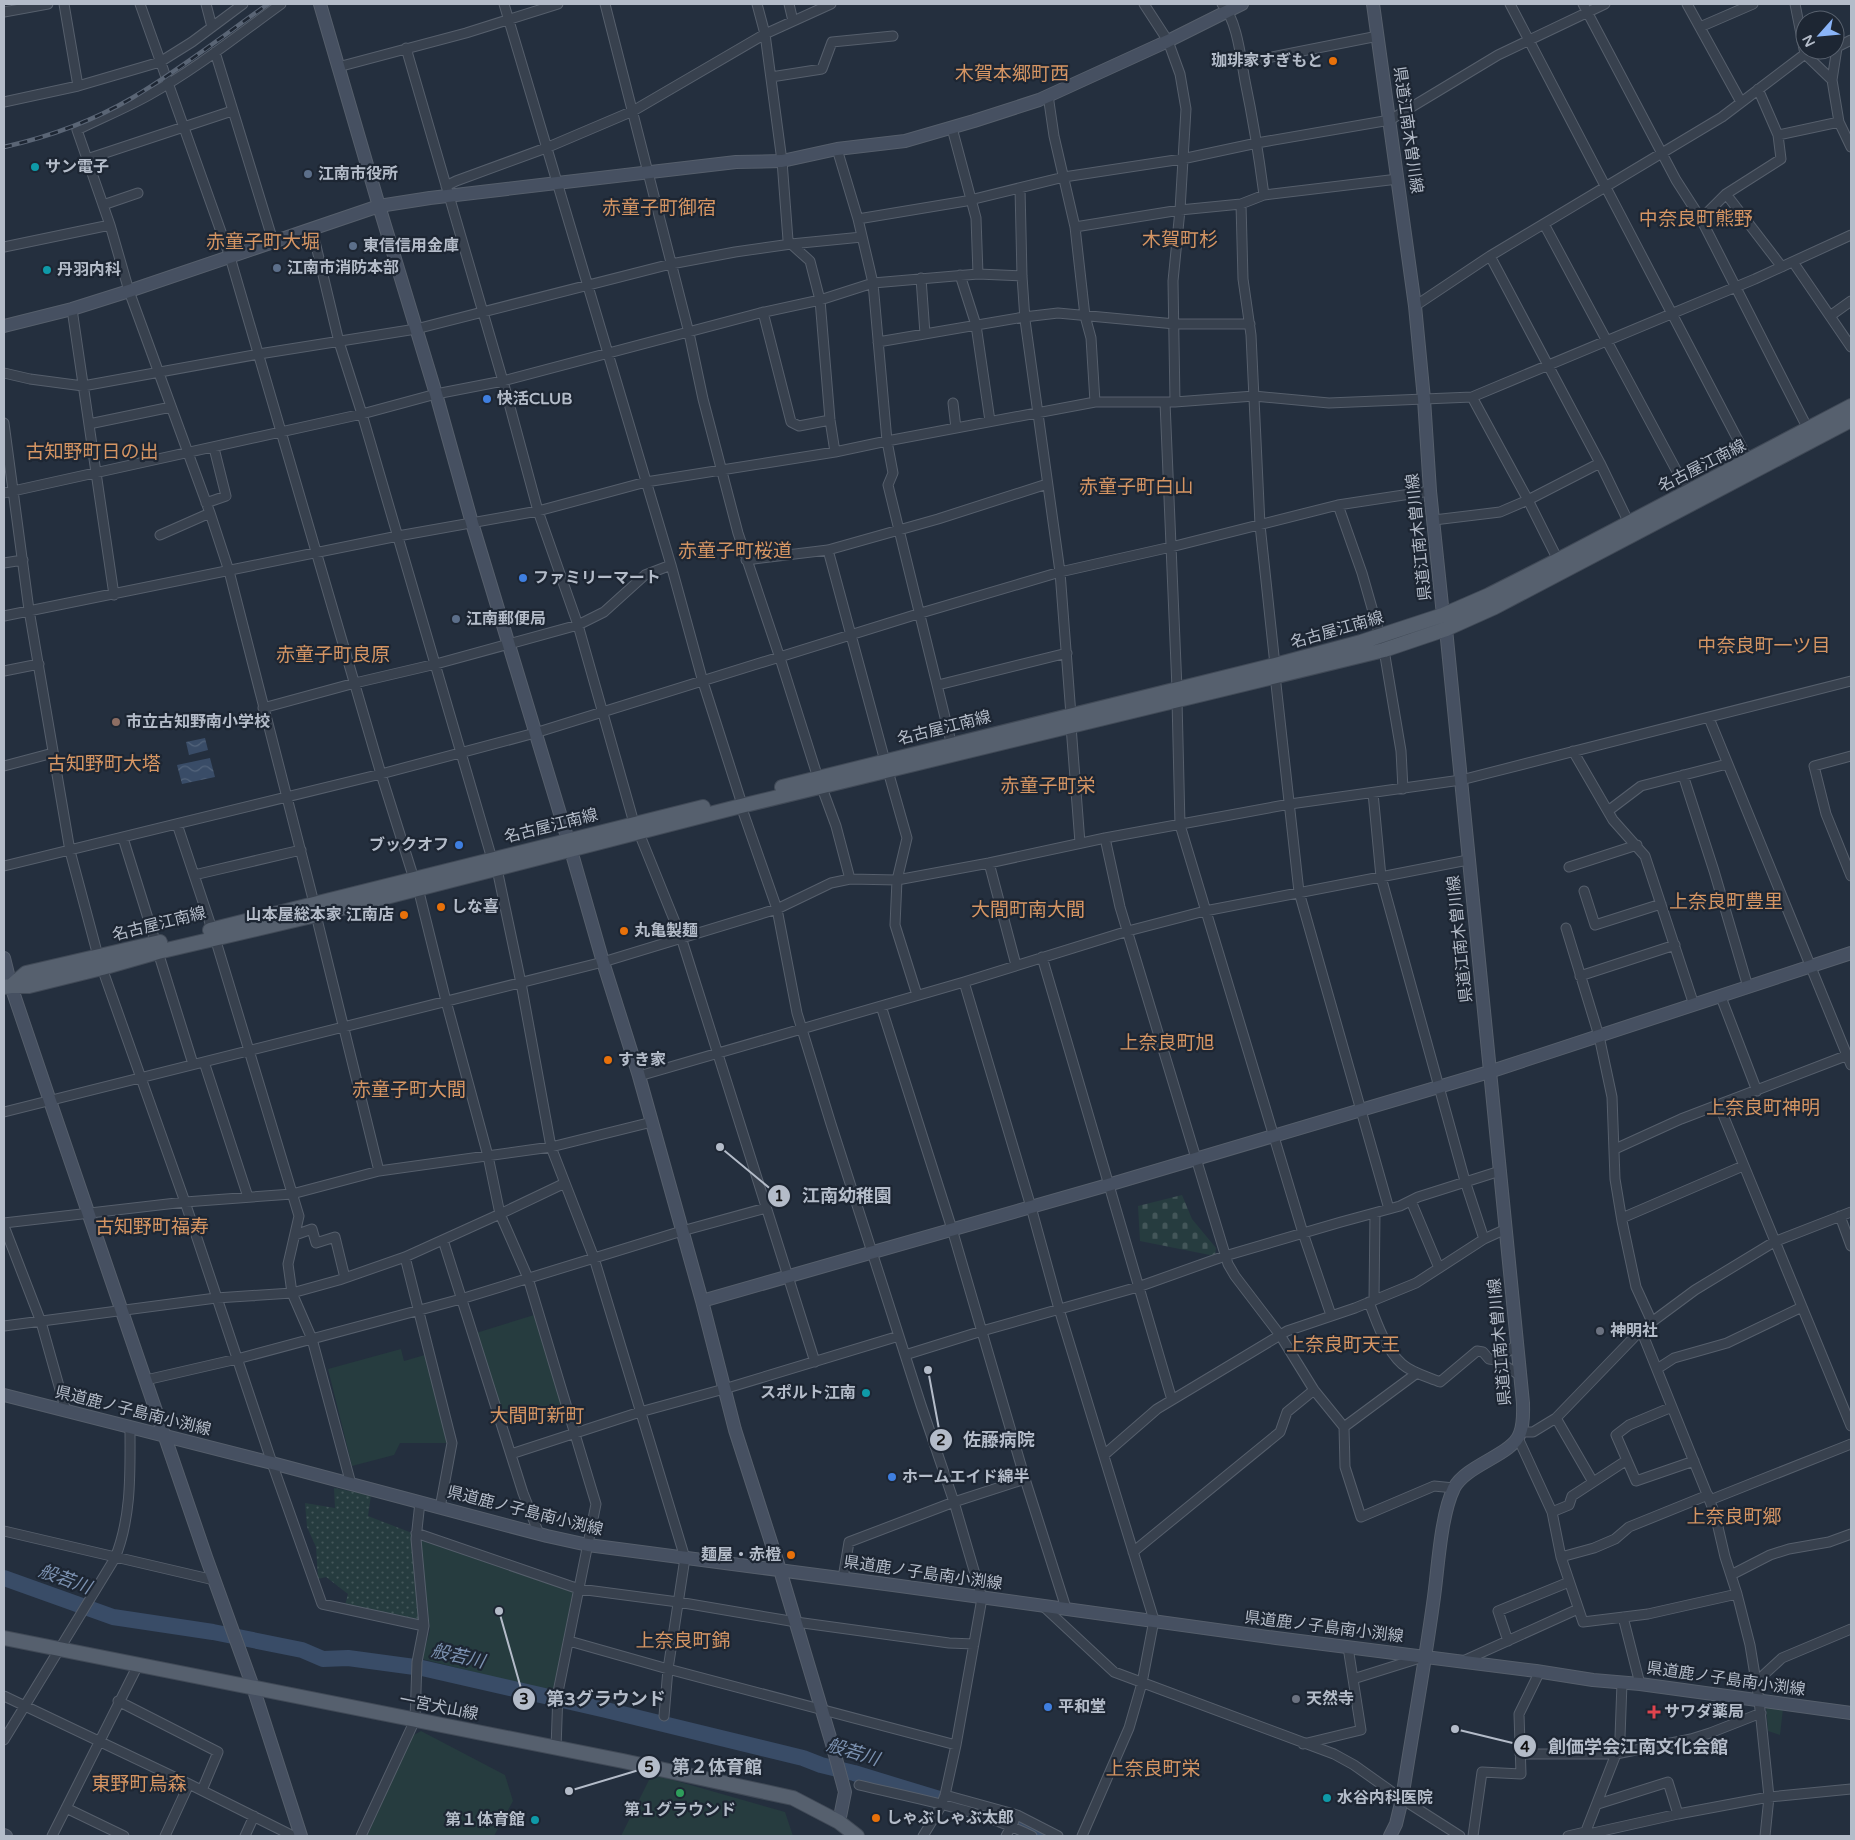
<svg xmlns="http://www.w3.org/2000/svg" width="1855" height="1840" font-family="'Varela Round','Noto Sans JP',sans-serif">
<style>
.grass{fill:url(#grass-dots)}
.cemetery{fill:url(#cemetery-stones)}
.park{fill:#263c3f}
.water{fill:url(#water-waves)}
.lines{fill:none;stroke-linecap:round;stroke-linejoin:round}
.river{stroke:#394c67;stroke-width:16}
.street-casing{stroke:#565f6c;stroke-width:11}
.secondary-casing{stroke:#565f6c;stroke-width:14}
.primary-casing{stroke:#414a57;stroke-width:16}
.street{stroke:#38414e;stroke-width:9}
.secondary{stroke:#465061;stroke-width:12}
.primary{stroke:#56606e;stroke-width:14}
.rail-casing{stroke:#5a6575;stroke-width:4.5}
.rail{stroke:#1d2633;stroke-width:2.5;stroke-dasharray:8;stroke-linecap:butt}
.food-dot{fill:#e8710a;stroke:#1d2633;stroke-width:2}
.culture-dot{fill:#0f9aa8;stroke:#1d2633;stroke-width:2}
.service-dot{fill:#5c6f8a;stroke:#1d2633;stroke-width:2}
.shop-dot{fill:#3f7fe0;stroke:#1d2633;stroke-width:2}
.education-dot{fill:#8d6e63;stroke:#1d2633;stroke-width:2}
.worship-dot{fill:#6b7280;stroke:#1d2633;stroke-width:2}
.health-dot{fill:#e0444e;stroke:#1d2633;stroke-width:2}
.leisure-dot{fill:#2e9e5b;stroke:#1d2633;stroke-width:2}
.labels{text-anchor:middle;dominant-baseline:central;stroke-width:4.5;stroke-linejoin:round;paint-order:stroke}
.poi-label{font-size:16px;font-weight:bold;fill:#b4bcc9;stroke:#1d2633;text-anchor:start}
.street-label{font-size:16px;fill:#b4bcc9;stroke:#1d2633}
.water-label{font-size:18px;font-style:italic;fill:#7c92b1;stroke:#1d2633}
.quarter-label{font-size:19px;fill:#d59563;stroke:#1d2633}
.leader{fill:none;stroke:#b4bcc9;stroke-width:2}
.callout-dot{fill:#b4bcc9;stroke:#1d2633;stroke-width:2}
.mark-label{font-size:15px;text-anchor:middle;font-weight:bold;fill:#111}
.callout-label{font-size:18px;text-anchor:middle;font-weight:bold;fill:#b4bcc9;stroke:#1d2633;stroke-width:4.5;stroke-linejoin:round;paint-order:stroke}
</style>
<defs>
<pattern id="grass-dots" width="8" height="8" patternUnits="userSpaceOnUse" patternTransform="scale(1.25)"><rect width="8" height="8" fill="#263c3f"/><path d="M2 2h.1M6 6h.1" fill="none" stroke="#435659" stroke-width="1.8" stroke-linecap="round"/></pattern>
<pattern id="cemetery-stones" width="16" height="16" patternUnits="userSpaceOnUse" patternTransform="scale(1.25)"><rect width="16" height="16" fill="#263c3f"/><path d="M2 7V4a2 2 0 0 1 4 0v3zM10 15v-3a2 2 0 0 1 4 0v3z" fill="#435659"/></pattern>
<pattern id="water-waves" width="16" height="10" patternUnits="userSpaceOnUse" patternTransform="scale(1.25)"><rect width="16" height="10" fill="#394c67"/><path d="M0 5q4-4 8 0t8 0" fill="none" stroke="#53647b"/></pattern>
</defs>
<rect width="100%" height="100%" fill="#242f3e"/>
<path class="grass" d="M334,1488L371,1495L368,1516L412,1533L419,1621L345,1605L348,1594L326,1577L318,1579L316,1547L307,1527L305,1503L335,1508Z"/>
<path class="cemetery" d="M1182,1195L1192,1219L1216,1248L1215,1256L1140,1241L1138,1206Z"/>
<path class="park" d="M534,1315L563,1407L505,1425L476,1333Z
M401,1349L404,1361L428,1354L447,1443H400L394,1455L352,1466L328,1369Z
M420,1540L573,1592L553,1692L422,1659L430,1630Z
M1766,1707L1783,1709L1780,1735L1768,1731Z
M421,1731L505,1775L513,1801L494,1836H367L412,1736Z
M652,1774L785,1812L793,1836H621Z"/>
<path class="water" d="M205,738L208,750L189,755L186,742Z
M210,758L215,777L182,784L177,765Z"/>
<g class="lines">
<path class="river" d="M4,1578L113,1617L213,1632L302,1650L323,1659L348,1658L422,1668L606,1710L803,1758L821,1765L854,1773L959,1805
M997,1817L1023,1826L1044,1836"/>
<defs>
<path id="street" d="M64,4L78,86
M140,4L230,257L381,774L414,879
M206,4L212,27
M281,4C238,35 196,69 149,95C126,108 101,118 77,130L110,225L129,291L210,513L229,571L314,903
M504,4L671,565L703,682L740,798
M605,4L689,333L703,399L738,533L780,658L818,778
M757,4L765,34L782,161L788,240L791,244L810,261L820,300L830,420L835,452
M789,4L793,21
M1144,4L1168,41L1180,74L1186,109L1180,210L1173,281L1175,402
M1222,4C1237,19 1241,59 1245,81C1253,119 1259,157 1264,195
M1510,4L1749,461
M1583,4L1676,180L1701,219L1808,429
M1687,4L1741,102
M1795,4L1805,54L1832,80
M4,12L48,4
M1700,27L1753,4
M406,48L503,381L538,511L578,625L634,823
M1835,48L1851,40
M1837,48L1832,80L1839,122L1851,147
M215,52L273,241
M1242,63L1378,36
M338,67L466,33L558,4
M771,77L822,69L832,42L893,36
M1758,89L1778,135
M1048,95L1054,136L1075,227L1085,316L1091,338L1095,402
M4,102L78,86L160,62L192,42L243,4
M952,128L976,218L978,274
M837,149L858,219
M87,159L232,111
M446,186L456,181L546,148L633,111L765,34L831,4
M1020,188L1022,276L1025,320L1060,572L1071,715
M1726,194L1782,267
M1241,204L1243,279L1251,335L1260,525L1275,665
M103,205L138,193
M1701,219L1726,194L1781,159L1778,135L1839,122
M1544,224L1688,492
M1075,227L1180,210L1241,204L1264,195L1398,179
M312,229L339,342L362,414L492,859
M4,247L110,225
M1490,256L1600,463L1629,523
M1793,262L1851,347
M960,275L976,325L990,421
M921,278L925,334
M1415,306L1490,256L1722,117L1805,54L1824,50
M72,309L114,595
M763,312L791,422L799,426L830,420
M1830,316L1851,301
M878,342L1024,317L1058,313L1175,324H1250
M4,373L30,379L83,386L259,354L416,329L671,264L735,252L791,244L862,237
M1472,397L1528,500L1558,560
M1165,402L1177,689
M953,403L956,428
M4,423L29,610L70,851L98,956
M89,424L171,407
M4,493L362,414L436,394L503,381L760,313L820,300L873,283L978,274L1022,276
M206,503L226,496L214,448
M1338,505L1362,573L1380,636
M1434,520L1500,512L1528,500L1600,463
M160,535L210,513
M828,550L885,761
M746,560L828,550L938,519L1047,484
M4,563L23,560
M4,616L398,536L538,511L646,482L835,452L887,441L1095,402H1175L1254,396L1329,403L1472,397L1755,279L1851,235
M1384,650L1401,751L1403,789
M4,671L39,664
M1275,675L1299,892L1389,1209
M938,685L1067,653
M1177,700L1180,825L1303,1233L1331,1315
M263,708L355,683L436,664L578,625L604,612L645,575L671,565
M1709,718L1851,1065
M1071,726L1080,843
M953,750L888,485L893,473L887,441L873,283L858,219L966,201L1064,177L1182,159L1257,143L1390,120L1498,55L1605,4
M1573,751L1613,820L1645,856L1694,1005
M1851,756L1814,766L1826,814L1851,876
M4,766L53,753
M888,771L907,838L897,880L895,925L917,995
M1683,775L1714,871L1748,987
M822,788L836,826L850,879
M1373,793L1381,877L1465,1181L1484,1239
M741,806L777,909L797,1013L831,1124L921,1405L954,1502L982,1598L956,1745L945,1795L940,1808L923,1836
M1608,811L1641,786L1727,764
M177,824L212,929
M639,833L681,937L815,1362
M123,838L156,944
M1105,838L1120,907L1228,1264L1235,1276L1280,1335L1314,1390L1344,1427L1345,1467L1361,1517L1434,1486L1454,1488
M989,863L1016,965
M4,866L381,774L535,733L921,613L1060,572L1171,547L1338,505L1430,491
M1569,867L1637,845
M497,869L521,983L551,1147L594,1258L685,1558L668,1669L664,1716
M194,875L301,850
M418,888L446,1001L488,1156L500,1214L528,1278L596,1504L558,1692L556,1748
M1584,891L1595,925L1661,904
M316,915L379,1171
M1566,928L1599,1036L1612,1097L1615,1179L1622,1221L1636,1287L1652,1322
M215,938L299,1216L288,1264L292,1293L312,1339L351,1484
M158,952L193,1064
M1042,957L1172,1400
M102,968L185,1202L272,1463L322,1604L424,1626
M1580,976L1675,945
M964,982L1031,1207L1059,1309L1154,1620L1142,1683L1129,1728L1082,1836
M1721,997L1757,1091
M881,1006L952,1229L1025,1479L1066,1608
M204,1062L248,1197
M639,1076L964,982L1128,931L1205,911L1468,860
M1719,1105L1851,1426
M4,1112L603,962L777,909L831,883L850,879L897,880L989,863L1105,838L1290,804L1461,780L1851,681
M1615,1149L1681,1119L1848,1055
M1411,1201L1439,1268
M1840,1216L1851,1246
M1622,1218L1743,1166
M4,1223L185,1202L292,1194L379,1171L551,1147L652,1122
M4,1226L41,1322L66,1411
M295,1235L312,1229L316,1243L335,1237L345,1278
M443,1240L523,1493L539,1534
M405,1257L452,1443L440,1508
M1374,1300L1375,1213
M1369,1302C1376,1321 1386,1350 1402,1364C1412,1373 1428,1377 1440,1382L1477,1351L1483,1352L1489,1359L1496,1360L1518,1344
M4,1326L216,1298L292,1293L339,1280L405,1257L500,1214L565,1183
M1641,1330L1715,1514L1725,1557L1737,1594L1750,1645L1759,1700L1769,1797L1765,1836
M905,1355L982,1331L1138,1287L1225,1256L1341,1222L1400,1206L1418,1197L1500,1171
M1496,1360L1521,1376
M1657,1369L1674,1358L1727,1343L1802,1307
M146,1380L237,1359L461,1299L682,1231L766,1208
M1672,1407L1629,1425L1616,1435L1636,1481L1694,1461
M1556,1418L1593,1482
M1344,1427L1417,1373
M1521,1432H1533L1556,1418L1641,1330L1695,1290L1774,1242L1851,1212
M1518,1438L1552,1512L1561,1557L1583,1622L1648,1614L1737,1594
M511,1454L640,1412L724,1389L899,1336
M1104,1455L1157,1409L1287,1331L1355,1308L1416,1283L1484,1239L1506,1229
M1710,1500L1851,1444
M1552,1512L1569,1505L1572,1496L1627,1460
M4,1531L214,1580
M416,1533L579,1589L678,1602L796,1622L949,1643L974,1644
M1133,1552L1280,1432L1287,1412L1314,1390
M1561,1557L1594,1548L1615,1539L1629,1527L1708,1495
M1731,1575L1770,1555L1789,1549L1829,1542L1851,1534
M843,1578L849,1542L954,1502L1025,1479
M1043,1606L1114,1672L1334,1754L1354,1765L1402,1799L1460,1836
M1623,1617L1640,1684
M569,1641L668,1669L956,1745
M1508,1641L1498,1611L1569,1582
M1348,1647L1353,1679
M1463,1661L1578,1609
M1757,1681L1782,1658L1851,1629
M4,1696L189,1784L293,1836
M118,1701L218,1752L202,1790
M4,1740L115,1558C132,1516 130,1471 130,1427
M1303,1744L1361,1730L1353,1679L1420,1658
M1520,1754H1616L1691,1739L1710,1733L1761,1713
M859,1785C917,1799 978,1809 1032,1836
M945,1795L1017,1815L1058,1836
M66,1808L124,1836
M1678,1814L1769,1797L1851,1789
M1584,1835L1678,1814L1668,1782L1598,1804
M52,1836L138,1665
M165,1836L189,1784
M245,1836L254,1816
M361,1836L415,1720L417,1662L424,1626L416,1539L420,1502
M1006,1836L1014,1821
M1473,1836L1482,1772L1521,1774L1519,1714L1540,1671
M1568,1836L1585,1832
M1584,1836L1616,1754L1620,1737L1622,1683"/>
<path id="secondary" d="M320,4L379,206L436,394L472,523L568,840L603,962L639,1076L702,1301L735,1430L780,1570L832,1744L845,1792L839,1822
M1373,4L1415,306L1424,399L1430,491L1443,615L1446,629L1523,1403C1523,1412 1524,1423 1520,1433C1513,1455 1467,1464 1454,1488C1440,1516 1438,1572 1433,1604C1424,1669 1412,1734 1402,1799L1396,1824L1390,1836
M4,326L72,309L129,291L379,206L430,198L736,162L782,161L837,149L905,141L974,121L1039,100L1168,41L1242,4
M4,958L11,986L50,1101L206,1557L253,1687L301,1836
M702,1301L1108,1185L1489,1072L1851,953
M4,1395L272,1463L547,1536L588,1545L893,1585L1276,1638L1536,1671L1593,1680L1640,1684L1851,1713
M4,1835L6,1836"/>
<path id="primary" d="M782,787L1275,665L1361,642L1443,615L1489,595L1558,560L1851,406
M210,930L703,807
M11,986L26,973L160,942
M4,987L11,986H29L102,968L158,952L316,915L741,806L1384,650L1446,629L1495,607L1851,420
M4,1638L623,1761L793,1798L839,1822L857,1836"/>
</defs>
<use href="#street" class="street-casing"/>
<use href="#secondary" class="secondary-casing"/>
<use href="#primary" class="primary-casing"/>
<use href="#street" class="street"/>
<use href="#secondary" class="secondary"/>
<use href="#primary" class="primary"/>
<defs>
<path id="rail" d="M4,147C48,137 93,121 132,98C179,70 223,36 268,4"/>
</defs>
<use href="#rail" class="rail-casing"/>
<use href="#rail" class="rail"/>
</g>
<g class="food-dot">
<circle cx="1333" cy="61" r="5"/>
<circle cx="441" cy="907" r="5"/>
<circle cx="404" cy="915" r="5"/>
<circle cx="624" cy="931" r="5"/>
<circle cx="608" cy="1060" r="5"/>
<circle cx="791" cy="1555" r="5"/>
<circle cx="876" cy="1818" r="5"/>
</g>
<g class="culture-dot">
<circle cx="35" cy="167" r="5"/>
<circle cx="47" cy="270" r="5"/>
<circle cx="866" cy="1393" r="5"/>
<circle cx="1327" cy="1798" r="5"/>
<circle cx="535" cy="1820" r="5"/>
</g>
<g class="service-dot">
<circle cx="308" cy="174" r="5"/>
<circle cx="353" cy="246" r="5"/>
<circle cx="277" cy="268" r="5"/>
<circle cx="456" cy="619" r="5"/>
</g>
<g class="shop-dot">
<circle cx="487" cy="399" r="5"/>
<circle cx="523" cy="578" r="5"/>
<circle cx="459" cy="845" r="5"/>
<circle cx="892" cy="1477" r="5"/>
<circle cx="1048" cy="1707" r="5"/>
</g>
<circle class="education-dot" cx="116" cy="722" r="5"/>
<g class="worship-dot">
<circle cx="1600" cy="1331" r="5"/>
<circle cx="1296" cy="1699" r="5"/>
</g>
<path class="health-dot" d="M1651.5 1704.5h5v5h5v5h-5v5h-5v-5h-5v-5h5z"/>
<circle class="leisure-dot" cx="680" cy="1793" r="5"/>
<g class="labels">
<g class="poi-label">
<text x="1323" y="61" text-anchor="end">珈琲家すぎもと</text>
<text x="45" y="167">サン電子</text>
<text x="318" y="174">江南市役所</text>
<text x="363" y="246">東信信用金庫</text>
<text x="287" y="268">江南市消防本部</text>
<text x="57" y="270">丹羽内科</text>
<text x="497" y="399">快活CLUB</text>
<text x="533" y="578">ファミリーマート</text>
<text x="466" y="619">江南郵便局</text>
<text x="126" y="722">市立古知野南小学校</text>
<text x="449" y="845" text-anchor="end">ブックオフ</text>
<text x="451" y="907">しな喜</text>
<text x="394" y="915" text-anchor="end">山本屋総本家 江南店</text>
<text x="634" y="931">丸亀製麺</text>
<text x="618" y="1060">すき家</text>
<text x="1610" y="1331">神明社</text>
<text x="856" y="1393" text-anchor="end">スポルト江南</text>
<text x="902" y="1477">ホームエイド綿半</text>
<text x="781" y="1555" text-anchor="end">麺屋・赤橙</text>
<text x="1306" y="1699">天然寺</text>
<text x="1058" y="1707">平和堂</text>
<text x="1664" y="1712">サワダ薬局</text>
<text x="1337" y="1798">水谷内科医院</text>
<text x="680" y="1810" text-anchor="middle">第１グラウンド</text>
<text x="886" y="1818">しゃぶしゃぶ太郎</text>
<text x="525" y="1820" text-anchor="end">第１体育館</text>
</g>
<g class="street-label">
<text transform="translate(1408 130) rotate(82)">県道江南木曽川線</text>
<text transform="translate(1702 466) rotate(-27)">名古屋江南線</text>
<text transform="translate(1419 537) rotate(-96)">県道江南木曽川線</text>
<text transform="translate(1337 630) rotate(-16)">名古屋江南線</text>
<text transform="translate(944 728) rotate(-14)">名古屋江南線</text>
<text transform="translate(551 826) rotate(-14)">名古屋江南線</text>
<text transform="translate(159 924) rotate(-14)">名古屋江南線</text>
<text transform="translate(1460 939) rotate(-96)">県道江南木曽川線</text>
<text transform="translate(1500 1342) rotate(-95)">県道江南木曽川線</text>
<text transform="translate(133 1411) rotate(14)">県道鹿ノ子島南小渕線</text>
<text transform="translate(525 1511) rotate(14)">県道鹿ノ子島南小渕線</text>
<text transform="translate(923 1573) rotate(8)">県道鹿ノ子島南小渕線</text>
<text transform="translate(1324 1627) rotate(7)">県道鹿ノ子島南小渕線</text>
<text transform="translate(1726 1679) rotate(8)">県道鹿ノ子島南小渕線</text>
<text transform="translate(439 1707) rotate(11)">一宮犬山線</text>
</g>
<g class="water-label">
<text transform="translate(65 1579) rotate(20)">般若川</text>
<text transform="translate(458 1656) rotate(13)">般若川</text>
<text transform="translate(853 1752) rotate(17)">般若川</text>
</g>
<g class="quarter-label">
<text x="1012" y="74">木賀本郷町西</text>
<text x="659" y="208">赤童子町御宿</text>
<text x="1696" y="219">中奈良町熊野</text>
<text x="1180" y="240">木賀町杉</text>
<text x="263" y="242">赤童子町大堀</text>
<text x="92" y="452">古知野町日の出</text>
<text x="1136" y="487">赤童子町白山</text>
<text x="735" y="551">赤童子町桜道</text>
<text x="1764" y="646">中奈良町一ツ目</text>
<text x="333" y="655">赤童子町良原</text>
<text x="104" y="764">古知野町大塔</text>
<text x="1048" y="786">赤童子町栄</text>
<text x="1726" y="902">上奈良町豊里</text>
<text x="1028" y="910">大間町南大間</text>
<text x="1167" y="1043">上奈良町旭</text>
<text x="409" y="1090">赤童子町大間</text>
<text x="1763" y="1108">上奈良町神明</text>
<text x="152" y="1227">古知野町福寿</text>
<text x="1343" y="1345">上奈良町天王</text>
<text x="537" y="1416">大間町新町</text>
<text x="1734" y="1517">上奈良町郷</text>
<text x="683" y="1641">上奈良町錦</text>
<text x="1153" y="1769">上奈良町栄</text>
<text x="139" y="1784">東野町烏森</text>
</g>
</g>
<path class="leader" d="M720 1147L779 1196M928 1370L941 1440M499 1611L524 1699M1455 1729L1525 1746M569 1791L649 1767"/>
<g class="callout-dot">
<circle cx="720" cy="1147" r="5"/>
<circle cx="928" cy="1370" r="5"/>
<circle cx="499" cy="1611" r="5"/>
<circle cx="1455" cy="1729" r="5"/>
<circle cx="569" cy="1791" r="5"/>
<circle cx="779" cy="1196" r="12"/>
<circle cx="941" cy="1440" r="12"/>
<circle cx="524" cy="1699" r="12"/>
<circle cx="1525" cy="1746" r="12"/>
<circle cx="649" cy="1767" r="12"/>
</g>
<g class="mark-label">
<text x="779" y="1201">1</text>
<text x="941" y="1445">2</text>
<text x="524" y="1704">3</text>
<text x="1525" y="1752">4</text>
<text x="649" y="1772">5</text>
</g>
<g class="callout-label">
<text x="847" y="1202">江南幼稚園</text>
<text x="999" y="1446">佐藤病院</text>
<text x="606" y="1705">第3グラウンド</text>
<text x="1638" y="1753">創価学会江南文化会館</text>
<text x="717" y="1773">第２体育館</text>
</g>
<rect width="1855" height="1840" fill="none" stroke="#b4bcc9" stroke-width="10"/>
<g transform="translate(1820 35) rotate(243)"><circle r="24" fill="#1d2633" stroke="#59626f"/>
<path d="M0-4L9 19L0 12L-9 19Z" fill="#8ab4f8"/>
<text y="-8" font-size="14" font-weight="bold" text-anchor="middle" fill="#b4bcc9">N</text>
</g>
</svg>
